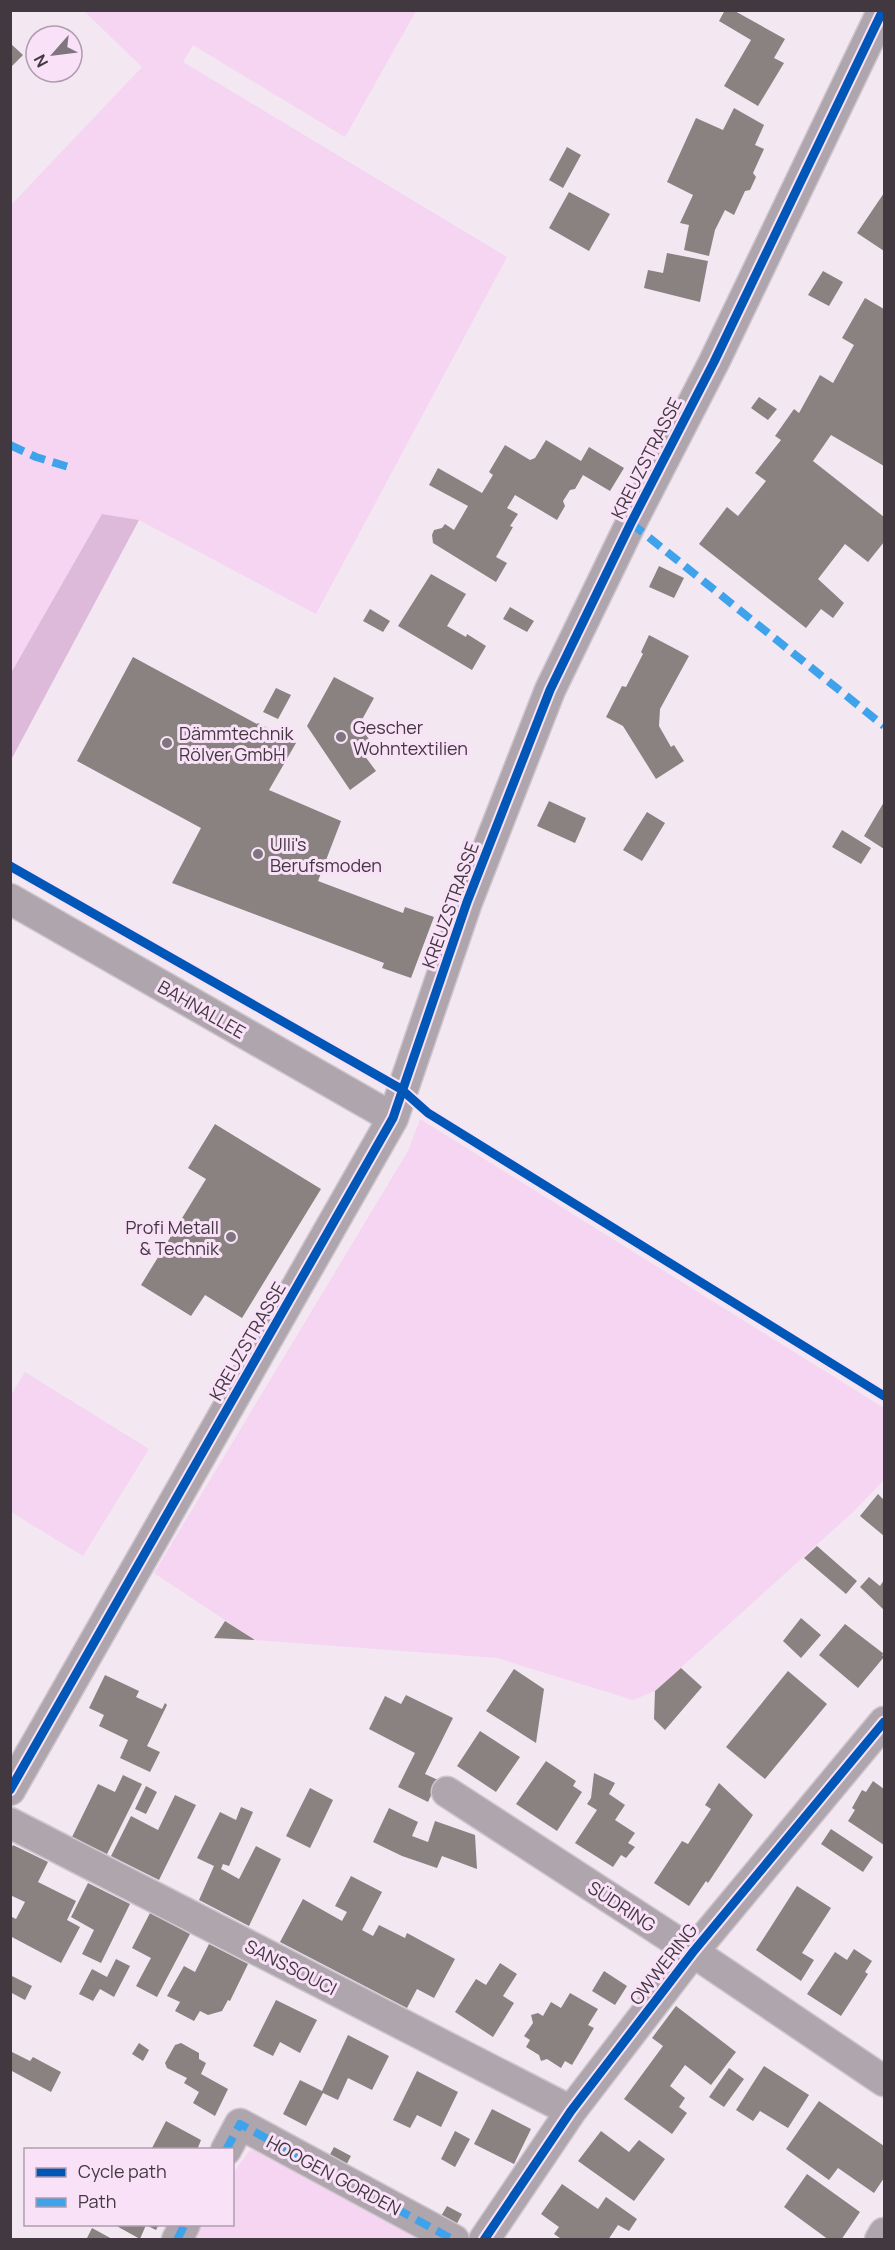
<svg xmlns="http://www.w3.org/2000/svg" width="895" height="2250" font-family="Manrope,sans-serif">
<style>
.green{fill:#f5d5f2}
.forest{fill:#ddb9da}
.building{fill:#898280}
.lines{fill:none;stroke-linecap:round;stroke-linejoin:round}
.street-casing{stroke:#cfc5ce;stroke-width:33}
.street{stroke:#aea5ad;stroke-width:30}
.quiet{stroke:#3fa3ec;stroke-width:8;stroke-dasharray:15 8;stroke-linecap:butt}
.cycleway-casing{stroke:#f9e1f7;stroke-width:13}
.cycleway{stroke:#0057b8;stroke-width:9}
.poi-dot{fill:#7f757e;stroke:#f9e1f7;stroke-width:2}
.labels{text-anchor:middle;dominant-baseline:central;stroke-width:6;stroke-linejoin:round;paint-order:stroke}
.street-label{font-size:18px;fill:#413840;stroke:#f9e1f7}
.poi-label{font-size:18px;fill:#413840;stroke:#f9e1f7;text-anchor:start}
</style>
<rect width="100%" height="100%" fill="#f3e7f2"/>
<path class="green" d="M84,11H416L345,137L193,45L183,62L507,257L316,614L139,520L102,514L11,673V205L142,67Z
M420,1119L884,1408V1480L854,1511L655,1691L633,1700L497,1658L255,1640L154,1573L408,1151Z
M25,1372L149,1449L83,1556L11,1512V1395Z
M250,2150L286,2156L425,2240H194L202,2225L232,2224L233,2173Z"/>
<path class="forest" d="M102,514L139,520L11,760V673Z"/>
<path class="building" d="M725,10H733L785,39L774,58L784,63L758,106L724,86L751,40L719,21Z
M10,43L23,55L10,68Z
M734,108L764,125L755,145L764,149L753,173L756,177L750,190L745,191L734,215L725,210L715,230L709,256L684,250L689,225L680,223L693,195L667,182L696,118L723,130Z
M567,147L581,155L563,188L549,180Z
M569,192L610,214L589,251L549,228Z
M884,193V251L857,233Z
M667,253L708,261L700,302L644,288L648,270L663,273Z
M823,271L843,282L829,306L808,295Z
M865,298L884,309V466L831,435L813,461L884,517V542L868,562L845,544L818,579L844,603L833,618L821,609L806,628L699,544L727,507L738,516L766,481L755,473L781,440L775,436L794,409L799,413L820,375L833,383L854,345L842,338Z
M759,397L777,409L768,420L751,408Z
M546,440L581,461L589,447L624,468L610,491L583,475L575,489L570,490L563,501L565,506L557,520L515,495L507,508L518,514L510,526L513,527L496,557L507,563L496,582L433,543L432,535L434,530L442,528L445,524L454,530L468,506L429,485L438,468L482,493L493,475L489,472L505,445L530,460L535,458Z
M659,566L684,578L674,598L649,587Z
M431,574L466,594L447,626L466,637L467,634L486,646L472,670L398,626Z
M510,607L534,621L527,632L503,619Z
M370,609L390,621L383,632L363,621Z
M649,635L689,656L660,709L659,726L671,747L674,745L684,761L656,779L623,726L606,717L622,686L626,687L643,654L641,652Z
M133,657L257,724L258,723L296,743L269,790L341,821L318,881L403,913L405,907L434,917L411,978L382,968L384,963L172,883L201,828L77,761Z
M334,677L374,698L359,725L375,748L364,755L376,771L350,790L307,726Z
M276,688L291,695L278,719L263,712Z
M549,801L586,818L575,843L537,826Z
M884,802V849L864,836Z
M647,812L665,823L642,861L623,850Z
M842,830L871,848L861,864L832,847Z
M215,1124L321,1189L242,1318L205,1295L191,1316L141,1285L206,1179L188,1168Z
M878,1494L884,1500V1536L860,1516Z
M817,1546L857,1581L846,1594L804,1558Z
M869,1577L880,1586L884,1580V1610L860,1587Z
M801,1618L821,1635L801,1658L783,1641Z
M225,1621L255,1640L214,1638Z
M845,1624L884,1654L882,1655L884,1657L858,1688L819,1655Z
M681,1668L702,1687L665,1730L654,1719L655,1691Z
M514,1669L544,1689L536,1743L486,1711Z
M788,1671L827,1704L765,1779L726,1747Z
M105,1675L139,1691L136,1697L162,1709L165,1703L167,1705L147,1746L160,1752L150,1772L120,1758L128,1740L99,1726L104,1715L89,1708Z
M406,1695L453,1718L425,1774L438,1780L428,1802L398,1787L415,1753L369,1729L385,1696L401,1704Z
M480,1731L520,1757L496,1792L457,1766Z
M546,1761L576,1781L573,1786L582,1792L557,1831L516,1804Z
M594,1773L615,1783L609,1794L625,1805L615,1820L635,1833L628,1843L635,1847L626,1858L621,1855L613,1867L575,1843L597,1810L587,1804L591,1798Z
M123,1775L142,1784L107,1854L72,1837L98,1784L115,1792Z
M873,1781L884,1789V1845L848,1821L855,1810L852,1808L862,1790L866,1792Z
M719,1783L753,1815L708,1883L706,1881L689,1906L654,1883L682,1841L688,1844L711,1809L705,1805Z
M146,1786L157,1792L146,1814L135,1809Z
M310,1788L333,1800L310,1848L286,1836Z
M175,1795L196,1805L159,1880L111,1856L131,1816L158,1830Z
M241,1807L253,1812L229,1866L223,1864L221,1869L239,1879L256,1846L281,1859L249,1926L199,1900L214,1866L197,1858L220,1812L236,1820Z
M389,1808L418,1822L412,1836L428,1842L435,1821L475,1835L477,1869L442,1856L437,1868L402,1856L373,1842Z
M831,1829L873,1857L863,1872L821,1844Z
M13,1845L48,1862L38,1882L76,1901L67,1920L80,1927L61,1963L10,1936V1916L16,1919L25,1902L10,1895V1850Z
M351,1876L382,1892L362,1930L373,1936L379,1925L405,1938L407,1933L455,1959L434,1998L417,1989L407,2008L280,1942L303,1899L342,1921L347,1912L335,1906Z
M88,1883L130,1904L101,1963L82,1954L94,1930L71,1917Z
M797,1886L831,1908L802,1953L814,1960L801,1981L756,1950Z
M150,1913L190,1934L157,1997L136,1986L151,1958L132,1948Z
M209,1944L248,1964L230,2001L228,2000L222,2011L208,2015L200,2011L194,2021L175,2011L180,2002L167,1996L184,1966L195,1972Z
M854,1949L872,1961L865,1972L868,1974L841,2016L807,1994L835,1952L847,1960Z
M116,1959L130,1966L114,1997L100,1989L93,2001L79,1994L92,1969L107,1977Z
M500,1963L517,1974L503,1996L514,2003L493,2037L455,2012L476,1979L486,1985Z
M604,1971L627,1986L615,2005L592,1991Z
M10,1975L32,1986L25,2000L10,1992Z
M570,1993L598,2009L588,2025L594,2028L572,2065L565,2061L561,2068L547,2059L541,2061L539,2055L526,2047L530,2040L524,2036L533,2023L531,2015L538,2013L543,2016L551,2002L561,2008Z
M276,2000L317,2020L300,2053L280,2042L273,2056L253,2046Z
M676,2006L736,2052L711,2085L685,2065L670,2086L685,2098L679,2107L687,2113L672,2134L624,2099L663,2046L652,2038Z
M348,2035L389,2056L372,2090L348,2078L338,2100L323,2093L306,2126L283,2114L300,2080L322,2091Z
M139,2043L149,2050L143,2061L132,2054Z
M181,2043L199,2053V2059L206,2063L201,2074L228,2089L215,2116L193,2103L199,2092L184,2083L187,2078L167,2068L165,2063L175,2045Z
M10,2051L30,2061L33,2057L61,2072L51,2092L10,2070Z
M764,2066L809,2095L788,2128L760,2111L753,2121L736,2110Z
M729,2068L744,2079L724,2107L709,2097Z
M417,2071L458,2092L441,2127L417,2115L410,2128L393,2120Z
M819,2101L884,2146V2178L874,2193L838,2168L829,2180L786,2149Z
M492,2109L531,2129L514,2164L474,2144Z
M166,2121L201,2140L197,2150H151Z
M455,2131L470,2139L455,2167L441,2159Z
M601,2131L629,2152L639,2140L665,2159L634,2201L578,2161Z
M334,2147L351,2156L343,2171L326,2162Z
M807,2174L860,2212L841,2240H829L784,2207Z
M562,2184L598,2209L606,2197L637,2219L629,2231L618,2225L608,2240H563L554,2234L559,2227L541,2214Z
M447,2206L462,2214L453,2231L437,2223Z
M113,2224H159L156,2230L146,2225L140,2239Z
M92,2228L114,2240H86Z"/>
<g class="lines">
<defs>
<path id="street" d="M10,899L393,1118
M10,1790L393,1118L467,902L550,690L631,523L714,362L883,10
M447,1792L693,1952L884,2081
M10,1823L571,2111
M226,2150L240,2124L454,2240
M177,2240L185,2224
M484,2240L571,2111L693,1952L884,1722
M880,2240L884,2233"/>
</defs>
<use href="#street" class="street-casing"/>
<use href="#street" class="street"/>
<path class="quiet" d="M10,445L36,457L72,468
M631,523L884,726
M226,2150L240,2124L454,2240
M177,2240L185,2224"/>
<defs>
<path id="cycleway" d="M10,866L401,1089L428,1113L884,1396
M10,1790L393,1118L467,902L550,690L631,523L714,362L883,10
M484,2240L571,2111L693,1952L884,1722"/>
</defs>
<use href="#cycleway" class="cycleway-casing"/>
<use href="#cycleway" class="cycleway"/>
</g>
<g class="poi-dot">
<circle cx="341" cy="737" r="6"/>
<circle cx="167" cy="743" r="6"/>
<circle cx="258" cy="854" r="6"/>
<circle cx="231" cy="1237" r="6"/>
</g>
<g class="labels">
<g class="street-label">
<text transform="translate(646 458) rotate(-63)">KREUZSTRASSE</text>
<text transform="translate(450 905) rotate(-70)">KREUZSTRASSE</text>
<text transform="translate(202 1009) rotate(30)">BAHNALLEE</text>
<text transform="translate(247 1341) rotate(-60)">KREUZSTRASSE</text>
<text transform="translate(622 1906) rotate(33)">SÜDRING</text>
<text transform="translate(663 1964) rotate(-52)">OWWERING</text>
<text transform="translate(291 1967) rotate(27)">SANSSOUCI</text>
<text transform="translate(334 2175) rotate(28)">HOOGEN GORDEN</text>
</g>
<g class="poi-label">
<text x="353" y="727">Gescher<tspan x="353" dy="21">Wohntextilien</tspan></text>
<text x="179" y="733">Dämmtechnik<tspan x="179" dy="21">Rölver GmbH</tspan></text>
<text x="270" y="844">Ulli's<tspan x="270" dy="21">Berufsmoden</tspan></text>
<text x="219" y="1227" text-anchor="end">Profi Metall<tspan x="219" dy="21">&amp; Technik</tspan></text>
</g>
</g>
<rect width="895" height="2250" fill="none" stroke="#413840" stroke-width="24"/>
<rect x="24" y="2148" width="210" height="78" fill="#f9e1f7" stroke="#af9dae" stroke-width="1.5"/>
<rect x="36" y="2168" width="30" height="9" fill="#0057b8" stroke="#af9dae" stroke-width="1.5"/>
<text x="78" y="2178" font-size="18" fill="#413840">Cycle path</text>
<rect x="36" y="2198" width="30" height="9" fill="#3fa3ec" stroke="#af9dae" stroke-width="1.5"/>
<text x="78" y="2208" font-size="18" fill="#413840">Path</text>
<g transform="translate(54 54) rotate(242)"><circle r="28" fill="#f9e1f7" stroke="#af9dae" stroke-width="1.5"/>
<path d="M0-4.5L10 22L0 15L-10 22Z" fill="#7f757e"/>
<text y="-9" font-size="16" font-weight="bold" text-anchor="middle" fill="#413840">N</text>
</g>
</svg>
